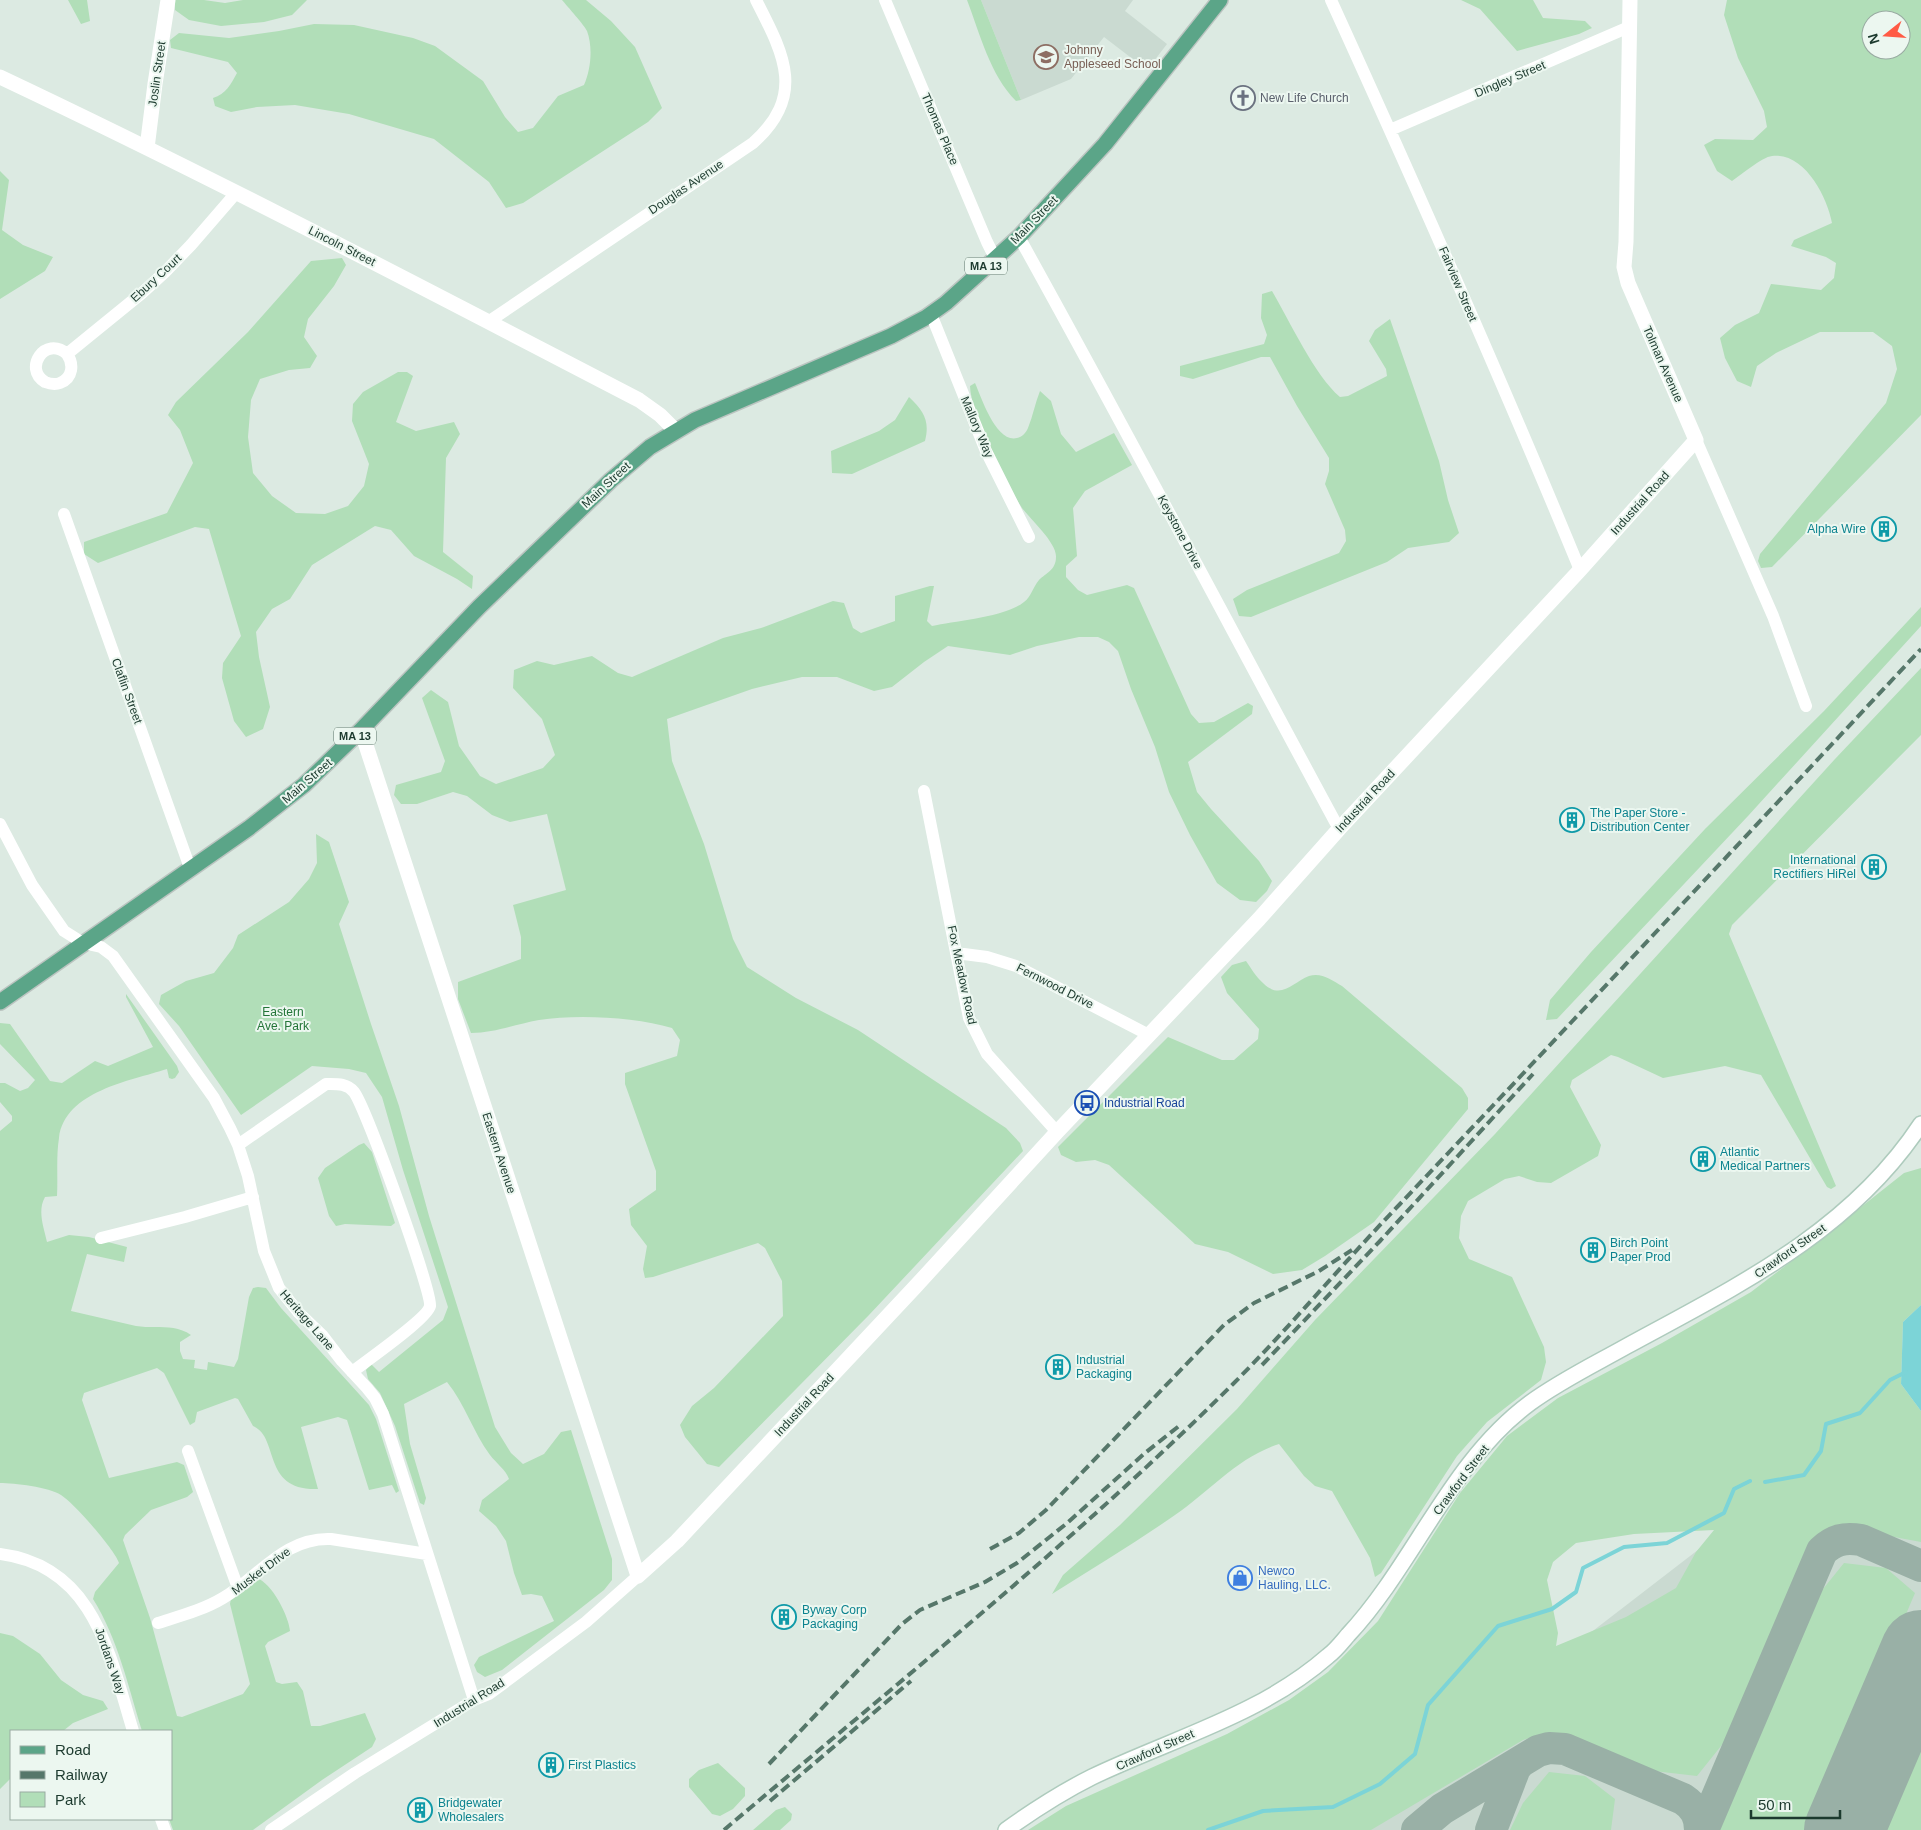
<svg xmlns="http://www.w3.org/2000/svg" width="1921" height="1830" font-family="Helvetica,sans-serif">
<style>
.built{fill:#cadad1}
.green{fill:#b1deb8;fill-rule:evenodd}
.water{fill:#7cd4d7}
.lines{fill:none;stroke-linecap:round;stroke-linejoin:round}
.stream{stroke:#7cd4d7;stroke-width:4}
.taxiway{stroke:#99b0a6;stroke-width:32}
.runway{stroke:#99b0a6;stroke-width:80}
.secondary-casing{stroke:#aecbbd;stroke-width:18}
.primary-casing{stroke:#bbc4c0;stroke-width:18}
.minor{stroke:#fff;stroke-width:12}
.tertiary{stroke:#fff;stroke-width:15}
.secondary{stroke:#fff;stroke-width:15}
.primary{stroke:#5ba588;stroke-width:15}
.rail{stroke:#56776a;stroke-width:4;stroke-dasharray:10 5;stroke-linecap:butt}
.labels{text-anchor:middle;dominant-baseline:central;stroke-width:4;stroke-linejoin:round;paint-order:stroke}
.shield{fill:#ecf7f0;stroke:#5a7368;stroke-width:1}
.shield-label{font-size:11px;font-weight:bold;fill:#1c3a2e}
.education-label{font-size:12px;fill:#785e54;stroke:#ecf7f0;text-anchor:start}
.street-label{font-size:12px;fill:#1c3a2e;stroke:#ecf7f0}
.worship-label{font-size:12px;fill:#5b616d;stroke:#ecf7f0;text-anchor:start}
.culture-label{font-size:12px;fill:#0d838f;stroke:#ecf7f0;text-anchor:start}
.park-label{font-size:12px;fill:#237538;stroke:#ecf7f0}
.transit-label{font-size:12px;fill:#164399;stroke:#ecf7f0;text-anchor:start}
.shop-label{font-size:12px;fill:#366cbe;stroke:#ecf7f0;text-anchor:start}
</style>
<rect width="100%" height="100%" fill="#dceae2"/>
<path class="built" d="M981,0H1133L1125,11L1167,44L1147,70L1104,37L1071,79L1021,100Z
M1921,1431V1830H1293L1450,1741L1777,1489Z"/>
<path class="green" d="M68,0H87L90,21L81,24Z
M175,0H204L225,3L243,0H307L292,15L264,22L221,26L189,20L175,10Z
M562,0H586L611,21L635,47L662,108L648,122L523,203L506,208L489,182L434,139L349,114L295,105L257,107L231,112L215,106L213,98C226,94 231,84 237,73L228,62L171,48L170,40L179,33L229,38L279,31L314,24L354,25L413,38L435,46L483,81L505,117L518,132L533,128L558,96L584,85C591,69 593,47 587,31C585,26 567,6 562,0Z
M967,0H981L1021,100L1016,101C990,75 980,34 967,0Z
M1461,0H1533L1543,18L1585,21L1592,28L1579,34L1517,51L1480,9Z
M1727,0H1921V415L1772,567L1761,568L1758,561L1760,554L1886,403L1897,369L1892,346L1873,332H1820L1776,353L1757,366L1751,387L1737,381L1725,358L1720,338L1735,325L1759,313L1771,284L1821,290L1834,278L1836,263L1826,257L1791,246L1794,240L1832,223C1827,196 1804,152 1772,156C1762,157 1741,175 1732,181L1717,171L1704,145L1715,139L1753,140L1767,127L1764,111L1738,58L1724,15ZM1871,20H1901V50H1871Z
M0,171L9,180L2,230L23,245L53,257L45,271L0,299Z
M342,258L346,265L334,286L308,319L304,337L317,356L310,368L289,370L260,379L251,400L248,437L253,473L272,496L296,513L325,514L348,506L364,486L369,464L352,421L353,404L363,392L398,372H407L413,376L396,422L416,431L454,422L460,434L446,458L443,552L473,576L472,589L457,579L414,556L391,530L375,526L312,565L290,599L272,609L256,632L259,657L270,707L263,729L246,737L234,721L222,678L223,663L241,636L209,529L195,527L98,563L84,554V542L167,513L193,463L180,430L168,415L176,402L248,332L311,261Z
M1272,291C1289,320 1315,376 1340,397L1348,396L1387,376L1386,369L1369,341L1375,330L1390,319L1439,461L1448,500L1459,533L1449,542L1408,548L1387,562L1251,617L1239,616L1233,599L1247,590L1339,553L1346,541L1345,530L1325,484L1329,471V458L1297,406L1270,357H1261L1193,379L1180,376V366L1264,344L1267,335L1261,318L1262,294Z
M975,383C982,399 996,443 1017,438C1022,437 1026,433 1028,428C1033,416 1035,403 1040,391L1051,401L1061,434L1076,452L1114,433L1132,465L1085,491L1073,508L1077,556L1066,566V577L1078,590L1087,595L1127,585L1134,588L1191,714L1199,723L1214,722L1248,703L1253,706L1252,714L1188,762L1197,792L1211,809L1259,861L1272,881L1267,891L1256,902L1240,900L1217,883L1190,835L1169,792L1155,747L1131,689L1118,651L1109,642L1098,637H1079L1037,646L1010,655L948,646L924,662L892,687L874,691L837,677H802L752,689L667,719L672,761L704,844L733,939L747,967L796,998L858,1030L1006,1128L1020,1143L1023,1151L869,1315L719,1467L707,1464L685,1437L680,1425L692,1406L714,1388L783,1316L782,1281L765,1248L758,1243L653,1277L645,1278L643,1269L647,1246L631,1225L629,1209L656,1190V1171L625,1084V1073L677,1056L680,1040L672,1028C635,1017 577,1014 539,1020C516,1024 495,1033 471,1033L458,999V982L521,959V937L513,905L566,890L547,814L510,822L492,815L467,796L453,792L417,804H401L394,795L396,785L441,772L445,761L422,698L431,690L448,702L459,746L480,776L496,784L543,768L555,755L542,719L513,688L514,670L537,661L554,665L592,656L618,673L632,677L723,638L761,628L833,601L844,603L853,628L861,633L895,621V596L930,586H934L927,621L932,626C955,621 1006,617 1024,602C1031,597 1033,587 1039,580C1046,573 1056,570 1056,557C1057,543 1031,520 1022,508C1005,482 971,415 970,386Z
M909,397C924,411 930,421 925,441L852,474L832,473L831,451L879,431L895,420Z
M1921,607V626L1748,816L1557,1019L1546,1020L1550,1000L1591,952L1705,829L1824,711Z
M1921,668V735L1732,925L1729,934L1836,1186L1831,1189L1827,1187L1761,1075L1725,1066L1663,1078L1618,1057L1611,1055L1572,1080L1570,1087L1601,1145L1598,1156L1551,1183L1537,1182L1519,1176L1505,1179L1468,1201L1461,1216L1459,1238L1469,1259L1512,1277L1544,1347L1546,1362L1541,1380L1487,1422L1457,1456L1381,1573L1375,1577L1370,1558L1332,1491L1315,1486L1304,1476L1279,1444C1238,1457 1210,1491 1175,1515C1135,1543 1093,1568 1052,1594L1063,1575L1120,1525L1237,1409L1315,1320L1495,1134L1835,759Z
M316,834L329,842L349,902L339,924L371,1024L399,1106L429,1216L495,1427L511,1453L523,1464L544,1454L561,1432L571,1430L612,1559V1580L604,1590L502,1670L485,1677L477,1672L474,1665L479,1657L554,1621L542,1596L531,1594L522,1595L514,1573L506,1541L496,1526L479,1511L482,1500L509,1479C506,1470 496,1463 490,1455C473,1432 465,1404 447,1382L404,1404L410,1444L426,1498L424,1505L420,1503L395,1426L380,1393L368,1379L366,1370L371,1364L379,1372L443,1320L448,1307L403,1170L382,1097L366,1073L349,1069L312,1066L241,1115L179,1026L159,1004L161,995L186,981L214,973L233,948L238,935L289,902L309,879L317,863Z
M1246,961C1251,968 1256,977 1263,983C1281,1001 1293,982 1309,976C1321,972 1332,980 1342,986L1462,1088L1468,1098V1109L1374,1222L1325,1256L1302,1270L1273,1274L1228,1252L1195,1244L1109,1165L1095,1160L1076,1162L1061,1155L1058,1147L1168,1037L1222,1060H1234L1258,1039L1259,1029L1227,993L1221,977L1232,965Z
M126,994L177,1066L179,1072L175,1078L172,1079L169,1078L167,1069C130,1081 65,1091 59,1138C56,1156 58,1177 57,1196L45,1197C37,1211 44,1228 47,1242L69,1235L89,1237L127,1247L124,1262L87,1254L71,1311L136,1326C155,1329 174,1323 191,1335L180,1342V1351L183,1359L195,1360L194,1368L207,1370L208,1362L234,1367L238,1359L249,1297L253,1288L258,1287L266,1288L281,1308L369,1405L376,1419L399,1491L396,1493L392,1485L369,1490L347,1420L338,1417L301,1427L318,1489C261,1491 280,1437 253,1426L238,1399L235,1398L197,1412L195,1422L190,1425L164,1373L157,1368L84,1393L82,1400L109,1478L177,1462L184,1465L193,1492L187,1497L151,1510L125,1535L123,1540L150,1618L177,1716L182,1717L243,1694L250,1684L230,1604L231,1598L256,1578C272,1582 289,1617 290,1631L268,1642L265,1646L276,1682L282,1684L297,1682L303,1691L311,1726H320L365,1713L376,1739L372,1747L322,1780L253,1830H173L169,1819H171V1731H142C128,1686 118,1639 93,1599L95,1592L119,1563C115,1550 74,1503 61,1495C49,1487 14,1483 0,1483V1131L12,1121V1116L0,1102V1083H5L20,1091L28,1088L35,1080L0,1044V1023L10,1024L50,1081L62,1083L95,1061L108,1066L153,1047L126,997Z
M364,1143L372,1152L395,1223L391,1226L345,1224L336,1226L329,1216L318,1178L325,1168L359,1145Z
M1921,1168V1305L1903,1322L1901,1384L1921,1411V1542L1846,1528C1832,1529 1823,1536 1814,1545L1725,1741L1697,1776L1654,1771L1566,1738L1551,1734L1538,1735L1523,1740L1371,1830H1028L1066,1806L1227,1734L1289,1700L1328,1672L1378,1621L1460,1493L1507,1436L1558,1398L1662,1343L1751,1292L1827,1234L1904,1173ZM1714,1530L1696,1552L1676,1588L1626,1617L1556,1646L1558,1633L1547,1580L1553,1562L1576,1543L1634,1534Z
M1844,1563L1886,1568L1915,1593L1814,1830H1713L1775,1687L1819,1594Z
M0,1633L13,1636L40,1654L61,1680L83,1695L103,1701L108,1709L73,1723L63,1731H11V1778L0,1789Z
M1921,1720V1830H1874Z
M718,1763L745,1788V1796L733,1809L720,1816L712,1814L689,1787V1779L699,1770Z
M1549,1772L1585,1776L1615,1799L1611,1830H1510L1523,1803Z
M785,1807L792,1814L791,1820L780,1830H753L776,1810Z"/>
<path class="water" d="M1921,1305V1411L1901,1384L1903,1322Z"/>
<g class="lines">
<path class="stream" d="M1765,1482L1804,1475L1821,1451L1826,1424L1860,1413L1890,1380L1906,1372
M1208,1830L1263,1811L1333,1807L1380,1784L1415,1754L1428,1705L1498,1626L1552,1609L1576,1592L1583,1568L1624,1547L1667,1543L1724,1513L1734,1489L1750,1481"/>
<path class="taxiway" d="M1417,1830L1442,1809L1538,1751L1549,1748L1565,1749L1683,1799C1695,1807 1700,1816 1700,1830
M1491,1830L1515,1768L1520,1762
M1703,1830L1822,1551C1834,1540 1844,1537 1861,1540L1921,1566"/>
<path class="runway" d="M1844,1830L1921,1650"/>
<defs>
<path id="secondary" d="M1006,1830C1034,1810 1062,1792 1092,1777C1171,1739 1261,1715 1328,1656C1336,1650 1342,1642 1348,1635C1415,1563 1450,1462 1530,1403C1560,1381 1595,1364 1627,1346C1737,1286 1850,1232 1921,1124"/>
<path id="primary" d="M0,1002L249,828L304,785L361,730L479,607L611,480L650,447L695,420L891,336L925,318L946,303L1019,237L1105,144L1220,0"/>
</defs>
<use href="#secondary" class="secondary-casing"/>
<use href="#primary" class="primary-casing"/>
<path class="minor" d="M885,0L987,242L995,258
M1331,0C1417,189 1501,378 1580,570
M1390,130L1629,27
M1019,237C1128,433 1232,631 1339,829
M931,314L986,451L1029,537
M488,322L753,143C807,95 783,53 756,0
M67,354C74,364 73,378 60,383C55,385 50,384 45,382C23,369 45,335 67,354L142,293L165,272L191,245L236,193
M1696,440L1773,616L1806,706
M64,514L190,868
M924,791L969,1018L987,1054L1057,1132
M0,824L32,885L64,931L83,943L101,947L113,956L214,1098L230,1128L238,1145L248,1176L264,1251L279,1288L299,1313L322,1335L342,1361L367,1388L375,1398L383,1414L474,1700
M956,953L987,957L1016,966L1149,1035
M238,1145L326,1084C336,1084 347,1083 354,1092C366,1108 432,1291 430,1306C428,1318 365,1362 352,1372
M101,1238L185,1217L253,1197
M188,1451L238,1588
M0,1554C95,1566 110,1656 133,1731
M158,1623C180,1616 203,1610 223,1598C259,1577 284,1537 331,1539L427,1554
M161,1819L165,1830
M271,1830L355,1773L474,1700L489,1694L586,1622L638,1576"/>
<path class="tertiary" d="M0,77C216,179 427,290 639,400L660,415L675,430
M147,148L155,84L168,0
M361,730L638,1576L677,1541L915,1287L1057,1132L1259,919L1339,829L1580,570L1696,440L1628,283L1624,267L1626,242L1630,0"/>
<use href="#secondary" class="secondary"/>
<use href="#primary" class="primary"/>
<path class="rail" d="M1262,1365L1380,1241L1533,1074
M990,1549L1019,1533L1046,1510L1224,1325L1254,1303L1319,1271L1352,1250
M769,1764L902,1624L920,1610L985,1582L1017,1563L1066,1524L1145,1453L1179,1426
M770,1801L911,1681
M724,1830C896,1684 1073,1543 1233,1384C1291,1326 1343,1263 1400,1204C1574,1020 1748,834 1921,649"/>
</g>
<defs>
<symbol id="school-ring" viewBox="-11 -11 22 22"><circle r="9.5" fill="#ecf7f0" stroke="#8d6e63" stroke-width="1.5"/><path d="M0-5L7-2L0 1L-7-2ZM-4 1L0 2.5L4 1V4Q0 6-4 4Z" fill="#8d6e63"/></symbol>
<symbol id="church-ring" viewBox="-11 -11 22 22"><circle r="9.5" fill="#ecf7f0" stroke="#6b7280" stroke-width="1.5"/><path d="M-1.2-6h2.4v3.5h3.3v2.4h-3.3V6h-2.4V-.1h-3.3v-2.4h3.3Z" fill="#6b7280"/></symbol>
<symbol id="building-ring" viewBox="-11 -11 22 22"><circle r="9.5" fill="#ecf7f0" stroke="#0f9aa8" stroke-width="1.5"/><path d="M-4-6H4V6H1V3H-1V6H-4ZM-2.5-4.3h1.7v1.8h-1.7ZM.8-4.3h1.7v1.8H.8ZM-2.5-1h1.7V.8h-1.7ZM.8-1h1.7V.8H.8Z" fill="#0f9aa8"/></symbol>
<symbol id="bus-ring" viewBox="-11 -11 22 22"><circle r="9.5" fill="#ecf7f0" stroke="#1a4fb4" stroke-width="1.5"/><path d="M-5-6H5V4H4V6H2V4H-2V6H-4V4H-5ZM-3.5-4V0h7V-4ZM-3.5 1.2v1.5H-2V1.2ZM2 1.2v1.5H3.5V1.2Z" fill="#1a4fb4"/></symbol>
<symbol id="shop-ring" viewBox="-11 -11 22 22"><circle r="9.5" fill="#ecf7f0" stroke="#3f7fe0" stroke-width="1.5"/><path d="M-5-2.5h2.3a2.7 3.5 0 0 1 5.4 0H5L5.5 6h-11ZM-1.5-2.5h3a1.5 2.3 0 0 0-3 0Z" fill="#3f7fe0"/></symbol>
</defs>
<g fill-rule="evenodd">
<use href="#school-ring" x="1032" y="43" width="28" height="28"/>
<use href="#church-ring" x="1229" y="84" width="28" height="28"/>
<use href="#building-ring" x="1870" y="515" width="28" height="28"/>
<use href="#building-ring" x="1558" y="806" width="28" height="28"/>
<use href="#building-ring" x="1860" y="853" width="28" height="28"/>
<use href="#bus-ring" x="1073" y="1089" width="28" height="28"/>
<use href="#building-ring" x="1689" y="1145" width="28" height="28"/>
<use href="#building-ring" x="1579" y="1236" width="28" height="28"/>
<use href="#building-ring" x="1044" y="1353" width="28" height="28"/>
<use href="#shop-ring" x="1226" y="1564" width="28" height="28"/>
<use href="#building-ring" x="770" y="1603" width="28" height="28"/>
<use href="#building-ring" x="537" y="1751" width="28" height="28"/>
<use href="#building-ring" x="406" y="1796" width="28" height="28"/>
</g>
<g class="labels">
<g class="shield">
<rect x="965" y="257.5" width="42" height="17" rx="4"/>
<rect x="334" y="727.5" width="42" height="17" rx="4"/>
</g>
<g class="shield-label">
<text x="986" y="266">MA 13</text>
<text x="355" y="736">MA 13</text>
</g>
<g class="education-label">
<text x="1064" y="50">Johnny<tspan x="1064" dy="14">Appleseed School</tspan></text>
</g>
<g class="street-label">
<text transform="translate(157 74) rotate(-82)">Joslin Street</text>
<text transform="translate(1510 79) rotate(-23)">Dingley Street</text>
<text transform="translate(940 129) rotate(67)">Thomas Place</text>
<text transform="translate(686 187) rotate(-34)">Douglas Avenue</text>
<text transform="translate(1034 220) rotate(-46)">Main Street</text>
<text transform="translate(342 246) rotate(27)">Lincoln Street</text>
<text transform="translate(156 278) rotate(-43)">Ebury Court</text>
<text transform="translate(1458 284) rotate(67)">Fairview Street</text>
<text transform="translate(1663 364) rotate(66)">Tolman Avenue</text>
<text transform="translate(977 427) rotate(67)">Mallory Way</text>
<text transform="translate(606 485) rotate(-43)">Main Street</text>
<text transform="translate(1640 503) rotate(-48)">Industrial Road</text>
<text transform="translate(1180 532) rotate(62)">Keystone Drive</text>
<text transform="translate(127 691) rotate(70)">Claflin Street</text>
<text transform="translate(307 781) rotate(-41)">Main Street</text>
<text transform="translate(1365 801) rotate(-47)">Industrial Road</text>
<text transform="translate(962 975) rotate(78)">Fox Meadow Road</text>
<text transform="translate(1055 986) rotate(27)">Fernwood Drive</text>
<text transform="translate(499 1153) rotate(72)">Eastern Avenue</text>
<text transform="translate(1790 1251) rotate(-35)">Crawford Street</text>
<text transform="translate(307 1320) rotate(49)">Heritage Lane</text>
<text transform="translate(804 1405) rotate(-47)">Industrial Road</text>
<text transform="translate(1461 1480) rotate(-53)">Crawford Street</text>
<text transform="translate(261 1571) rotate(-37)">Musket Drive</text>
<text transform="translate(110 1661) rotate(71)">Jordans Way</text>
<text transform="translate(469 1703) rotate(-32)">Industrial Road</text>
<text transform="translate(1155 1750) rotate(-24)">Crawford Street</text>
</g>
<g class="worship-label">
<text x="1260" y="98">New Life Church</text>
</g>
<g class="culture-label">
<text x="1866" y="529" text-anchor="end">Alpha Wire</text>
<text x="1590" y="813">The Paper Store -<tspan x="1590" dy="14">Distribution Center</tspan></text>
<text x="1856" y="860" text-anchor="end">International<tspan x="1856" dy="14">Rectifiers HiRel</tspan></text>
<text x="1720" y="1152">Atlantic<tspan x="1720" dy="14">Medical Partners</tspan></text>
<text x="1610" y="1243">Birch Point<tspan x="1610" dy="14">Paper Prod</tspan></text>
<text x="1076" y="1360">Industrial<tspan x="1076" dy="14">Packaging</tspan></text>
<text x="802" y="1610">Byway Corp<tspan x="802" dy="14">Packaging</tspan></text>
<text x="568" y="1765">First Plastics</text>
<text x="438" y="1803">Bridgewater<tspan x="438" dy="14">Wholesalers</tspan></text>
</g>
<g class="park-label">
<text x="283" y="1012">Eastern<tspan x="283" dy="14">Ave. Park</tspan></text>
</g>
<g class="transit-label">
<text x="1104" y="1103">Industrial Road</text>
</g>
<g class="shop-label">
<text x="1258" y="1571">Newco<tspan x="1258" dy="14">Hauling, LLC.</tspan></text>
</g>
</g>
<rect x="10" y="1730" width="162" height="90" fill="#ecf7f0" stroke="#99aba2"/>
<rect x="20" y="1746" width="25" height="8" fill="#5ba588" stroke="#99aba2"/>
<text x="55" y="1755" font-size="15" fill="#1c3a2e">Road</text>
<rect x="20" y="1771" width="25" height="8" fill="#56776a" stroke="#99aba2"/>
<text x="55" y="1780" font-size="15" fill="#1c3a2e">Railway</text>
<rect x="20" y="1792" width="25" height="15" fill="#b1deb8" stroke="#99aba2"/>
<text x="55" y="1805" font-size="15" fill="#1c3a2e">Park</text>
<g transform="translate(1886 35) rotate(253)"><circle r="24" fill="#ecf7f0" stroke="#99aba2"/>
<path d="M0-4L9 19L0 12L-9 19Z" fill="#ff5b45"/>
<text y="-8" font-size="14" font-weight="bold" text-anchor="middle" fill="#1c3a2e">N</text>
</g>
<path d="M1751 1810v8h89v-8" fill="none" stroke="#1c3a2e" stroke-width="2.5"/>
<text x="1758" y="1810" font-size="15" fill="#1c3a2e" stroke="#ecf7f0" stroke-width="4" paint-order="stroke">50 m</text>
</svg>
